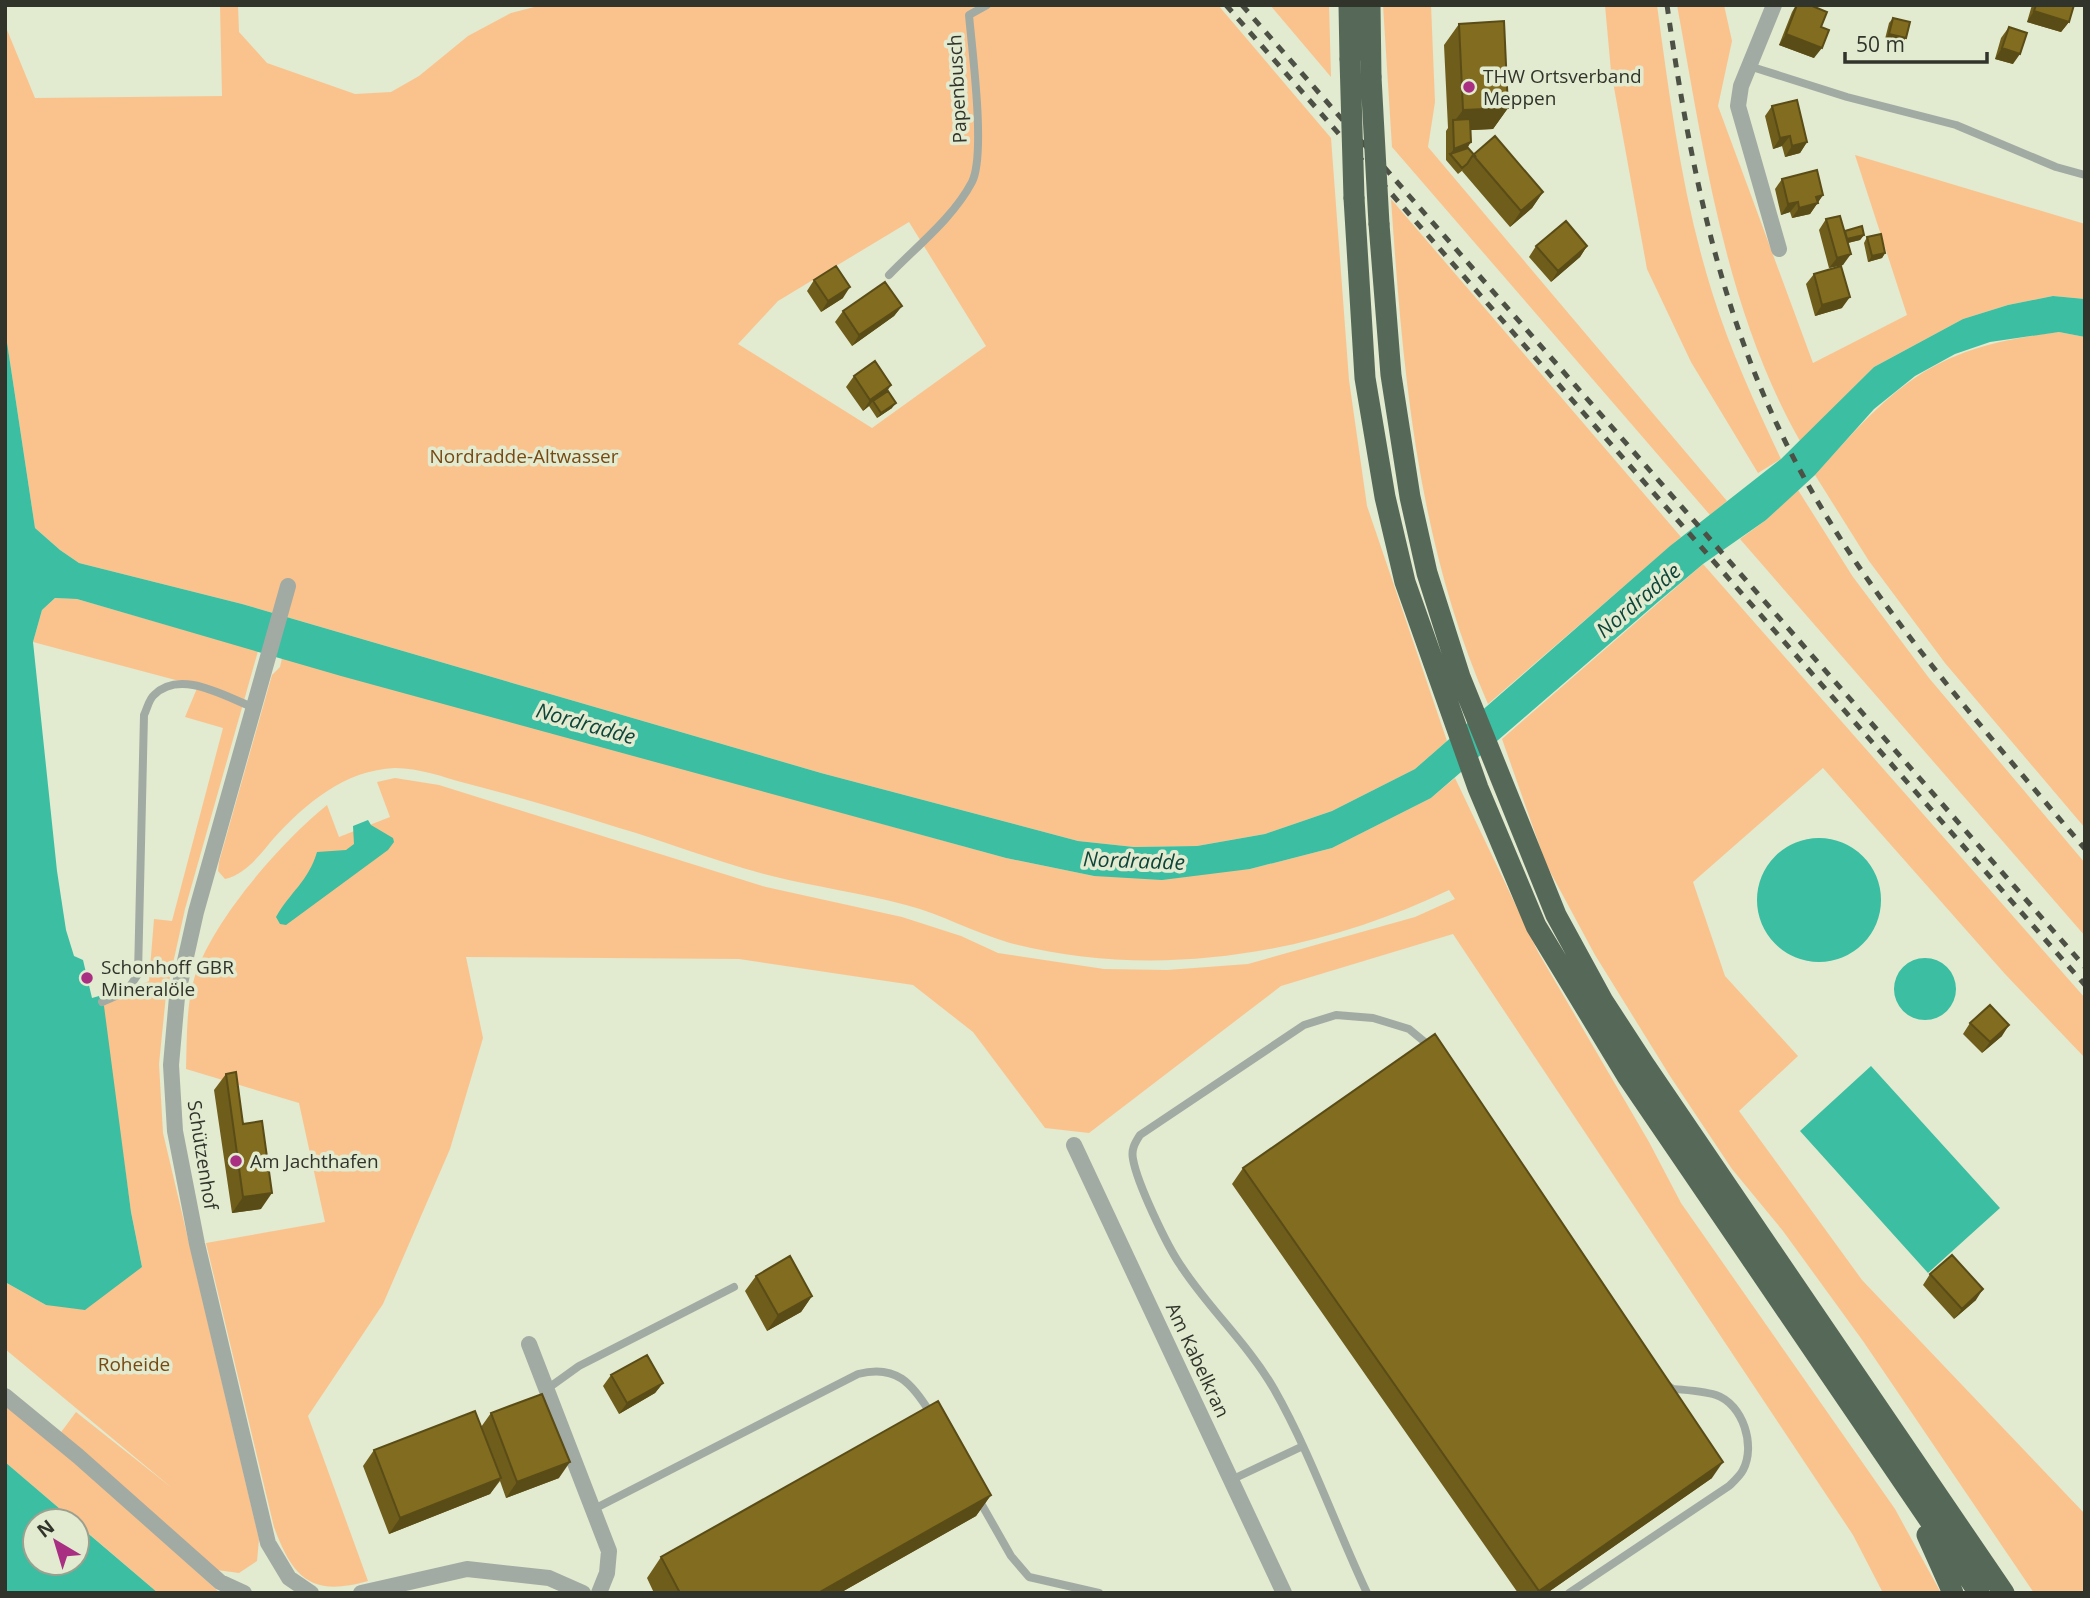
<svg xmlns="http://www.w3.org/2000/svg" width="2090" height="1598" font-family="'Open Sans',sans-serif">
<style>
.green{fill:#fac38d;fill-rule:evenodd}
.water{fill:#3bbea1}
.lines{fill:none;stroke-linecap:round;stroke-linejoin:round}
.lane{stroke:#a2aba3;stroke-width:8}
.street{stroke:#a2aba3;stroke-width:16}
.highway{stroke:#566958;stroke-width:21}
.rail{stroke:#4d5145;stroke-width:5;stroke-dasharray:9 9;stroke-linecap:butt}
.highway-bridge{stroke:#566958;stroke-width:21}
.wall{fill:#6f5d1c}
.shaded-wall{fill:#5a4c16}
.building{fill:#816c20;stroke:#5a4c16;stroke-width:2}
.poi-dot{fill:#a92f83;stroke:#e2ead0;stroke-width:2.5}
.labels{text-anchor:middle;dominant-baseline:central;stroke-width:7;stroke-linejoin:round;paint-order:stroke}
.poi-label{font-size:19px;fill:#31342a;stroke:#e2ead0;text-anchor:start}
.street-label{font-size:19px;fill:#31342a;stroke:#e2ead0}
.park-label{font-size:19px;fill:#774914;stroke:#e2ead0}
.water-label{font-size:21px;font-style:italic;fill:#0d4539;stroke:#e2ead0}
</style>
<rect width="100%" height="100%" fill="#e2ead0"/>
<path class="green" d="M220,5H238L239,32L267,63L355,94L391,92L419,76L468,36L511,13L542,5H1218L1331,138L1349,380L1367,506L1447,741L1415,769L1332,811L1265,834L1197,846L1134,847L1078,841L821,773L242,604L79,563L60,550L35,528L5,329V25L35,98L222,96ZM909,222L986,346L872,428L738,344L778,301Z
M1270,5H1329L1331,77Z
M1383,5H1431L1435,102L1428,147L1727,501L1710,515L1392,147Z
M1605,5H1657C1670,101 1683,200 1712,292C1730,350 1755,404 1781,459L1758,473L1691,362L1647,269L1611,71Z
M1677,5H1724L1732,41L1718,106L1813,363L1907,315L1855,155L2085,224V299L2053,296L2008,305L1963,319L1874,367L1800,441C1725,309 1704,152 1677,5Z
M1391,199L1681,537L1488,704C1417,542 1403,373 1391,199Z
M2059,332L2085,337V828L1945,663L1869,561L1815,475C1897,383 1931,347 2059,332Z
M1798,490L1853,577L1929,678L2085,863V936L1740,539L1766,520Z
M1703,564L2085,998V1058L2005,974L1823,768L1693,882L1725,976L1798,1056L1739,1111L1862,1280L2085,1514V1593H2034L1863,1341L1783,1231L1732,1169L1670,1076L1595,955L1546,864L1502,739Z
M55,598L77,599L258,651L185,909L166,995L159,1064L163,1133L259,1539L257,1561L239,1573L217,1570L59,1435L76,1412L172,1488L5,1349V1282L46,1305L142,1267L131,1212L102,1002L149,981L154,919L172,921L223,728L185,717L198,686L33,642L42,610Z
M282,658L1006,858L1094,876L1250,869L1332,848L1431,798L1455,778L1538,952L1649,1142L1681,1203L1895,1509L1941,1593H1883L1853,1535L1453,934L1281,986L1089,1133L1045,1128L973,1032L913,985L739,959L466,957L483,1038L450,1149L383,1304L308,1416L368,1581C312,1597 293,1579 274,1527L206,1243L325,1222L299,1103L186,1069C187,1041 186,1011 193,983C208,925 280,843 327,805L339,837L390,817L377,782L395,778L439,785L766,887L902,917L961,936L998,953L1104,969L1167,970L1248,964L1415,917L1455,899L1449,890C1316,954 1155,981 1010,943C975,933 941,914 906,905C862,893 816,887 772,876C719,863 668,842 616,827C566,811 516,796 465,783C443,777 419,768 395,768C345,770 306,803 274,838C260,854 247,874 225,879L218,871L219,862L272,675L280,667Z
M5,1396L220,1593H158L5,1462Z"/>
<path class="water" d="M2053,296L2085,299V337L2059,332L1990,342L1955,354L1915,376L1874,409L1815,475L1766,520L1703,564L1659,601L1431,798L1332,848L1250,869L1162,880L1094,876L1006,858L341,676L77,599L55,598L42,610L33,642L57,871L66,930L74,956L83,960L92,998L99,996L104,1006L131,1212L142,1267L85,1310L46,1305L5,1282V329L35,528L60,550L79,563L242,604L821,773L1078,841L1134,847L1197,846L1265,834L1332,811L1415,769L1670,546L1781,459L1874,367L1963,319L2008,305Z
M368,820L371,825L393,838L394,842L388,850L286,925L280,924L276,917C290,892 308,882 317,852L346,850L354,844L353,826Z
M1757 900a62 62 0 1 1 124 0a62 62 0 1 1-124 0Z
M1894 989a31 31 0 1 1 62 0a31 31 0 1 1-62 0Z
M1871,1066L2000,1208L1928,1273L1800,1131Z
M5,1462L74,1521H35V1563H77V1524L158,1593H5Z"/>
<g class="lines">
<path class="lane" d="M1749,66L1847,97L1956,125L2056,167L2085,175
M889,275C917,246 953,218 972,182C986,154 972,50 969,15L987,5
M102,1002L127,991L138,974L144,715C147,709 149,699 154,695C181,668 227,698 255,708
M547,1389L579,1366L734,1287
M1231,1480L1303,1446
M978,1498L1011,1556L1029,1577L1099,1593
M594,1509L858,1374C896,1364 912,1383 931,1414
M1367,1593C1335,1525 1311,1454 1274,1389C1248,1344 1209,1309 1181,1266C1167,1246 1137,1183 1133,1159C1131,1149 1135,1143 1140,1135L1304,1025L1336,1015L1373,1018L1409,1029L1432,1048
M1569,1593L1729,1486C1734,1481 1740,1476 1743,1470C1756,1446 1743,1404 1716,1395C1703,1391 1687,1390 1673,1389L1667,1385"/>
<path class="street" d="M1774,5L1741,86L1738,106L1779,249
M288,586L196,912L177,997L171,1065L175,1131L197,1244L268,1543L289,1578L311,1593
M1074,1145L1284,1593
M529,1344L609,1551L607,1573L599,1593
M5,1396L78,1456L220,1582L244,1593
M361,1593L467,1569L549,1578L583,1593"/>
<path class="highway" d="M1349,5L1350,59
M1370,5L1371,77
M1354,198L1365,378L1385,497L1405,582L1478,788L1536,926L1627,1076L1979,1593
M1379,224L1391,375L1410,497L1427,573L1460,677L1556,915L1603,1001L1644,1064L2004,1593
M1927,1535L1953,1593"/>
<path class="rail" d="M1226,5L2085,985
M1242,5L2085,967
M1667,5C1688,153 1717,303 1783,437C1858,591 1976,719 2085,849"/>
<path class="highway-bridge" d="M1350,59L1354,198
M1371,77L1379,224"/>
</g>
<path class="wall" d="M1796,5H1810L1821,27L1814,58L1779,45L1792,12Z
M2032,5H2074L2069,22L2061,32L2027,22Z
M1893,18L1902,43L1885,39L1889,23Z
M1459,24L1508,108L1493,129L1471,130L1468,148L1474,155L1543,192L1532,208L1510,227L1462,171L1463,170L1458,174L1446,160V131L1448,128L1444,45Z
M2009,27L2013,64L1995,59L2001,38Z
M1772,106L1807,142L1800,153L1785,157L1782,146L1773,149L1765,116Z
M1782,179L1823,195L1810,214L1792,218L1790,212L1781,215L1775,189Z
M1826,219L1845,231L1864,235L1860,240L1848,243L1843,265L1829,268L1819,230Z
M1867,237L1885,253L1882,258L1868,262L1864,243Z
M1536,246H1587L1580,257L1551,282L1529,257Z
M1814,274L1842,308L1815,316L1806,284Z
M814,280L843,298L821,312L807,291Z
M902,306L894,316L852,346L835,322L843,311Z
M854,376L888,391L892,408L877,418L869,406L863,411L846,387Z
M1970,1023L2002,1036L1982,1053L1963,1034Z
M226,1074L243,1124L261,1209L232,1213L214,1090Z
M1243,1168L1712,1478L1547,1593H1518L1232,1184Z
M1930,1274L1976,1300L1954,1319L1923,1285Z
M756,1276L812,1296L801,1312L767,1331L745,1291Z
M611,1375L663,1383L655,1393L619,1414L603,1386Z
M491,1413L559,1478L506,1498L500,1481L490,1494L389,1534L363,1466L374,1450L481,1427Z
M991,1495L976,1516L840,1593H654L647,1578L661,1557Z"/>
<path class="shaded-wall" d="M2034,11L2069,22L2061,32L2027,22Z
M1786,34L1822,48L1814,58L1779,45Z
M1889,34L1906,38L1902,43L1885,39Z
M2002,48L2020,54L2013,64L1995,59Z
M1508,108L1493,129L1453,131V123L1463,110Z
M1790,136L1782,146L1773,149L1780,138Z
M1471,142L1464,153L1450,154L1454,149Z
M1807,142L1800,153L1785,157L1792,146Z
M1543,192L1532,208L1510,227L1521,211Z
M1823,195L1810,214L1792,218L1799,208L1816,197Z
M1798,202L1790,212L1781,215L1788,204Z
M1864,235L1860,240L1843,244L1847,239Z
M1587,246L1580,257L1551,282L1558,271Z
M1885,253L1882,258L1868,262L1872,256Z
M1851,254L1843,265L1829,268L1837,258Z
M850,287L843,298L821,312L828,301Z
M1850,297L1842,308L1815,316L1822,305Z
M902,306L894,316L852,346L859,335Z
M891,385L884,396L873,401L869,406L863,411L870,400Z
M896,403L892,408L877,418L881,413Z
M2009,1025L2002,1036L1982,1053L1990,1042Z
M272,1193L261,1209L232,1213L243,1197Z
M1983,1289L1976,1300L1954,1319L1962,1309Z
M812,1296L801,1312L767,1331L778,1315Z
M663,1383L655,1393L619,1414L627,1403Z
M570,1462L559,1478L506,1498L517,1482Z
M1723,1462L1712,1478L1547,1593H1537L1539,1591Z
M501,1478L490,1494L389,1534L400,1518Z
M991,1495L976,1516L840,1593H818Z"/>
<path class="building" d="M1797,5H1810L1827,12L1821,27L1829,30L1822,48L1786,34Z
M2036,5H2074L2069,22L2034,11Z
M1893,18L1910,22L1906,38L1889,34Z
M1504,21L1508,108L1463,110L1459,24Z
M2009,27L2027,33L2020,54L2002,48Z
M1797,100L1807,142L1792,146L1790,136L1780,138L1772,106Z
M1470,119L1471,142L1454,149L1453,120Z
M1495,136L1543,192L1521,211L1473,155Z
M1468,148L1476,157L1473,155L1467,164L1462,168L1450,154Z
M1817,170L1823,195L1816,197L1818,203L1799,208L1798,202L1788,204L1782,179Z
M1840,216L1851,254L1837,258L1826,219Z
M1566,221L1587,246L1558,271L1536,246Z
M1862,226L1864,235L1847,239L1845,231Z
M1881,234L1885,253L1872,256L1867,237Z
M836,266L850,287L828,301L814,280Z
M1841,266L1850,297L1822,305L1814,274Z
M885,282L902,306L859,335L843,311Z
M875,361L891,385L870,400L854,376Z
M888,391L896,403L881,413L873,401Z
M1990,1005L2009,1025L1990,1042L1970,1023Z
M1435,1034L1723,1462L1539,1591L1243,1168Z
M236,1072L243,1124L262,1121L272,1193L243,1197L226,1074Z
M1952,1255L1983,1289L1962,1309L1930,1274Z
M790,1256L812,1296L778,1315L756,1276Z
M647,1355L663,1383L627,1403L611,1375Z
M542,1394L570,1462L517,1482L491,1413Z
M938,1401L991,1495L818,1593H680L661,1557Z
M475,1411L501,1478L400,1518L374,1450Z"/>
<g class="poi-dot">
<circle cx="1469" cy="87" r="7"/>
<circle cx="87" cy="978" r="7"/>
<circle cx="236" cy="1161" r="7"/>
</g>
<g class="labels">
<g class="poi-label">
<text x="1483" y="76">THW Ortsverband<tspan x="1483" dy="22">Meppen</tspan></text>
<text x="101" y="967">Schonhoff GBR<tspan x="101" dy="22">Mineralöle</tspan></text>
<text x="250" y="1161">Am Jachthafen</text>
</g>
<g class="street-label">
<text transform="translate(957 89) rotate(-93)">Papenbusch</text>
<text transform="translate(203 1155) rotate(81)">Schützenhof</text>
<text transform="translate(1198 1360) rotate(65)">Am Kabelkran</text>
</g>
<g class="park-label">
<text x="524" y="456">Nordradde-Altwasser</text>
<text x="134" y="1364">Roheide</text>
</g>
<g class="water-label">
<text transform="translate(1638 600) rotate(-40)">Nordradde</text>
<text transform="translate(586 723) rotate(16)">Nordradde</text>
<text transform="translate(1134 860) rotate(2)">Nordradde</text>
</g>
</g>
<rect width="2090" height="1598" fill="none" stroke="#31342a" stroke-width="14"/>
<g transform="translate(56 1542) rotate(322)"><circle r="33" fill="#e2ead0" stroke="#9ba18e" stroke-width="2"/>
<path d="M0-5L12 26L0 18L-12 26Z" fill="#a92f83"/>
<text y="-10" font-size="19" font-weight="bold" text-anchor="middle" fill="#31342a">N</text>
</g>
<path d="M1845 52v10h142v-10" fill="none" stroke="#31342a" stroke-width="3.5"/>
<text x="1856" y="52" font-size="21" fill="#31342a" stroke="#e2ead0" stroke-width="5" paint-order="stroke">50 m</text>
</svg>
